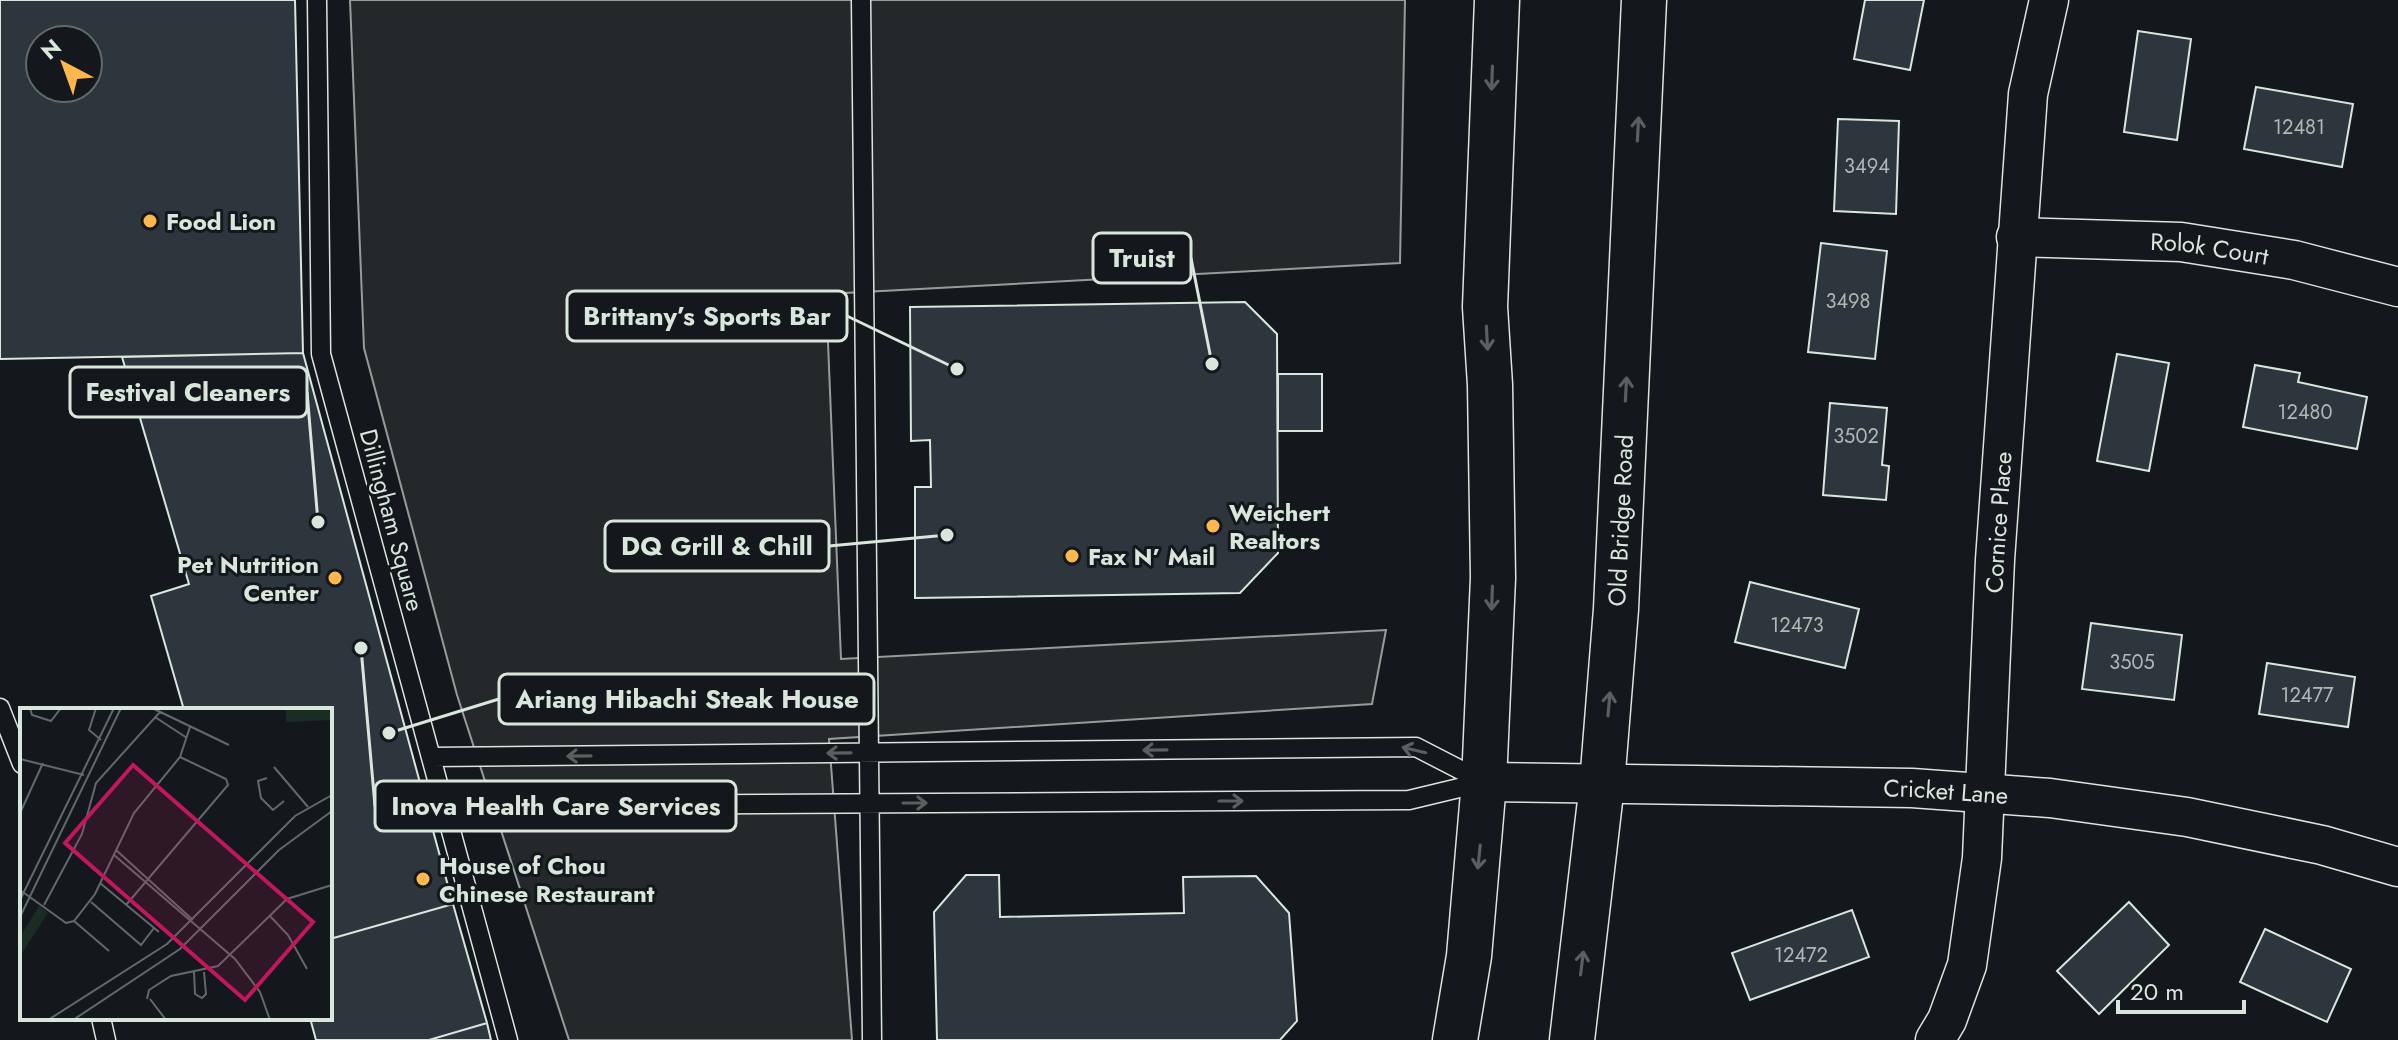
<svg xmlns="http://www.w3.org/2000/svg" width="2398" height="1040" font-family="Jost,sans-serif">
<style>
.parking{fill:#24282b;stroke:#939e99;stroke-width:2}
.building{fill:#2c363c;stroke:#d8e6dc;stroke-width:2;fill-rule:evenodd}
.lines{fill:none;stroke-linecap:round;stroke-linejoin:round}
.service-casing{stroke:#d8e6dc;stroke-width:21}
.minor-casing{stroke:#d8e6dc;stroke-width:41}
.primary-casing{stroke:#d8e6dc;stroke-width:47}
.service{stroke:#14181c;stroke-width:18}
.minor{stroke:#14181c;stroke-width:38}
.primary{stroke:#14181c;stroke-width:44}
.oneway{stroke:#59605f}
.poi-dot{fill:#ffb74d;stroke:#14181c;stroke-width:3}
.labels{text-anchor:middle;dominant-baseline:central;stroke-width:6;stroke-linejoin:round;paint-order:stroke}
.number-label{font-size:20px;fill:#adbab4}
.poi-label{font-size:24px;font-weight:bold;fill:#d8e6dc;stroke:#14181c;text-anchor:start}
.street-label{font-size:24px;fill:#d8e6dc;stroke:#14181c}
.inset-road{fill:none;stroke:#626a69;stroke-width:2}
.view{fill:#c2185b;fill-opacity:0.15;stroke:#c2185b;stroke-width:4}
.inset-edge{fill:none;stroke:#d8e6dc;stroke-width:4}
.leader{fill:none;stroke:#d8e6dc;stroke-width:3}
.callout-dot{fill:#d8e6dc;stroke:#14181c;stroke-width:3}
.callout{fill:#14181c;stroke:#d8e6dc;stroke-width:3}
.callout-label{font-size:26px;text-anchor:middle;font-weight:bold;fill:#d8e6dc}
</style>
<rect width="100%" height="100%" fill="#14181c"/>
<path class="parking" d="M350,0H1405L1400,263L826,294L841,659L1386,630L1372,704L829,739L852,1040H569L457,695L364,348Z"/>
<path class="building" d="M0,0H295L303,353L0,359ZM40,40H88V88H40Z
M1865,0H1924L1910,70L1854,59Z
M2138,31L2191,39L2177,140L2124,132Z
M2256,87L2353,104L2342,167L2244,149Z
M1838,119L1899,121L1896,214L1834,211Z
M1821,243L1887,251L1875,359L1808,352Z
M1245,302L1277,334L1278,553L1240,593L915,598V487H931L930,440L911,441L910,307Z
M303,353L453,904L330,939V710H184L151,596L189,584L122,357Z
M2117,354L2169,363L2149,471L2097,461Z
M2255,365L2300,373L2298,382L2367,397L2357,449L2243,427Z
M1278,374H1322V431H1278Z
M1830,403L1887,408L1882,465L1889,466L1886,500L1823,495Z
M1750,582L1859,609L1845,668L1735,642Z
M2091,623L2182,635L2174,700L2082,689Z
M2267,663L2355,677L2348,727L2259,714Z
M966,875H999L1000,917L1184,913L1183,877L1256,876L1289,913L1297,1021L1280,1040H937L934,912Z
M2129,902L2169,945L2099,1014L2057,971Z
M453,904L487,1023L429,1040H316L310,1018H330V939Z
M1852,910L1869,957L1750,1000L1732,953Z
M2265,929L2351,969L2327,1022L2240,982Z
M487,1023L491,1040H429Z"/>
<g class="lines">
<defs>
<path id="service" d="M317,0L321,354L508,1040
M861,0L872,1040
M0,708L22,764
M432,757L1416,747L1482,781
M445,806L1409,800L1484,782
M101,1018L106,1040"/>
<g id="minor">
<path id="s1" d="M2016,237L2181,242L2294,260L2398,287"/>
<path id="s2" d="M1484,782L1912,788L2050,798L2187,817L2322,845L2398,867"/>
<path id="s3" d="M1935,1040L1947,1020L1967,965L1982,858L1995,560L2028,94L2049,0"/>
</g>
<g id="primary">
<path d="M1455,1040L1469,956L1484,782L1493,578L1490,385L1485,307L1497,0"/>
<path id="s4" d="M1572,1040L1602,784L1616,609L1644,0"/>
</g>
</defs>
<use href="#service" class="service-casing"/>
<use href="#minor" class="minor-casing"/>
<use href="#primary" class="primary-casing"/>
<use href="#service" class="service"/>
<use href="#minor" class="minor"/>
<use href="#primary" class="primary"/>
</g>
<defs><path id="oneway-shaft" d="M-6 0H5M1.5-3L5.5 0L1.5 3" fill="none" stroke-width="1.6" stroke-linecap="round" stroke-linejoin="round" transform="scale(2)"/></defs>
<g class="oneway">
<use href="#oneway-shaft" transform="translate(1492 78) rotate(92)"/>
<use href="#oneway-shaft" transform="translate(1638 129) rotate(-87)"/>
<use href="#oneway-shaft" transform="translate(1487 338) rotate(87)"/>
<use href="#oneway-shaft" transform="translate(1626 389) rotate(-87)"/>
<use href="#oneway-shaft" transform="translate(1492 598) rotate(92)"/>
<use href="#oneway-shaft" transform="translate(1609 704) rotate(-85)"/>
<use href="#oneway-shaft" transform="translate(1155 750) rotate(179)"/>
<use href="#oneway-shaft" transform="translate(1414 750) rotate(-167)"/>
<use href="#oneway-shaft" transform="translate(839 753) rotate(179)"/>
<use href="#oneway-shaft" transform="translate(579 756) rotate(179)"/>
<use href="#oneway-shaft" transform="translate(1231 801)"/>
<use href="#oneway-shaft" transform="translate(915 803)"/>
<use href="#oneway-shaft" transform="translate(1479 857) rotate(96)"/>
<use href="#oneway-shaft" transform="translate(1582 963) rotate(-83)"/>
</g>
<g class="poi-dot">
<circle cx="150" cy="221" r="8"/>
<circle cx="1213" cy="526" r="8"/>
<circle cx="1072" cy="556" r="8"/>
<circle cx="335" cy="578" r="8"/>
<circle cx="423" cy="879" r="8"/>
</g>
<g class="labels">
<g class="number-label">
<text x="2299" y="127">12481</text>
<text x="1867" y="166">3494</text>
<text x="1848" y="301">3498</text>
<text x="2305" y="412">12480</text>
<text x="1856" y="436">3502</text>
<text x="1797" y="625">12473</text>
<text x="2132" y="662">3505</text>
<text x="2307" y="695">12477</text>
<text x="1801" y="955">12472</text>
</g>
<g class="poi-label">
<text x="166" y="221">Food Lion</text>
<text x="1229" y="512">Weichert<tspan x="1229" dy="28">Realtors</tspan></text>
<text x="1088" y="556">Fax N’ Mail</text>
<text x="319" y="564" text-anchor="end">Pet Nutrition<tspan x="319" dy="28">Center</tspan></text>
<text x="439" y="865">House of Chou<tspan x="439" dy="28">Chinese Restaurant</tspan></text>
</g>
<g class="street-label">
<text stroke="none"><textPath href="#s1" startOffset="194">Rolok Court</textPath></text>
<text transform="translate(392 520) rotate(75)">Dillingham Square</text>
<text stroke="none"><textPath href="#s4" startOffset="522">Old Bridge Road</textPath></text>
<text stroke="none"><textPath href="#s3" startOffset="526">Cornice Place</textPath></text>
<text stroke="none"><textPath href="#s2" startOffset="462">Cricket Lane</textPath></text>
</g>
</g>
<g transform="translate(20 708)">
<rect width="312" height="312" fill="#14181c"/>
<path d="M266,0H312V12L266,14ZM19,198L28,205L0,248V229Z" fill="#1a2d24"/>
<path class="inset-road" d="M10,0L12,7L31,13L41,0M76,0L69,22L81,32M132,0L209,37M135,9L167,30M0,51L64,67M254,59L288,99M247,70L238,73L241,90L253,102L264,93M1,103L23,55M96,142L173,212M94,147L215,251L240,284L250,312M80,175L139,224M0,182L46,215L54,213L75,186L114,105L160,49L170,19M0,192L94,0M71,194L121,237L134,220M24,197L62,126L76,75L140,4M106,197L208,77L206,71L160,49M249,207L268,227L287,261M0,209L101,0M54,213L89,243M174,264L175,286L182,290L186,286L184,264M127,291L129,282L151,268L198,258L267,191L312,177M130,291L146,312M28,312L147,236L275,108L312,87M53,312L160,241L259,142L312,103"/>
<path class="view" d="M113,57L293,214L225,292L45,135Z"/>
<rect width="312" height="312" class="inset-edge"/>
</g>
<path class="leader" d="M1212 364L1191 258M957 369L847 316M318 522L307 392M947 535L829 546M389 733L499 699M361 648L375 806"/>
<g class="callout-dot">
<circle cx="1212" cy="364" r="8"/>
<circle cx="957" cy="369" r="8"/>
<circle cx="318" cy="522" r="8"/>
<circle cx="947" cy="535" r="8"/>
<circle cx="389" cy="733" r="8"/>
<circle cx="361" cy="648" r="8"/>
</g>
<g class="callout">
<rect x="1093" y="233" width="98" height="50" rx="8"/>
<rect x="567" y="291" width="280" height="50" rx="8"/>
<rect x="70" y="367" width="237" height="50" rx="8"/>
<rect x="605" y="521" width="224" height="50" rx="8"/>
<rect x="499" y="674" width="375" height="50" rx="8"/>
<rect x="375" y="781" width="361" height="50" rx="8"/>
</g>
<g class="callout-label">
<text x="1142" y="267">Truist</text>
<text x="707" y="325">Brittany’s Sports Bar</text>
<text x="188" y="401">Festival Cleaners</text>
<text x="717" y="555">DQ Grill &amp; Chill</text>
<text x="687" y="708">Ariang Hibachi Steak House</text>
<text x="556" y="815">Inova Health Care Services</text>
</g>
<g transform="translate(64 64) rotate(319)"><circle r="38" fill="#14181c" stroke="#626a69" stroke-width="2"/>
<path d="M0-6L14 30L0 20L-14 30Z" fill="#ffb74d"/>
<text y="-12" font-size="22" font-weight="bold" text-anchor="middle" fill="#d8e6dc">N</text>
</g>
<path d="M2118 1000v12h126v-12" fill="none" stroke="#d8e6dc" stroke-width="4"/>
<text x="2130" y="1000" font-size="24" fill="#d8e6dc" stroke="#14181c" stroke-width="6" paint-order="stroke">20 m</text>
</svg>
